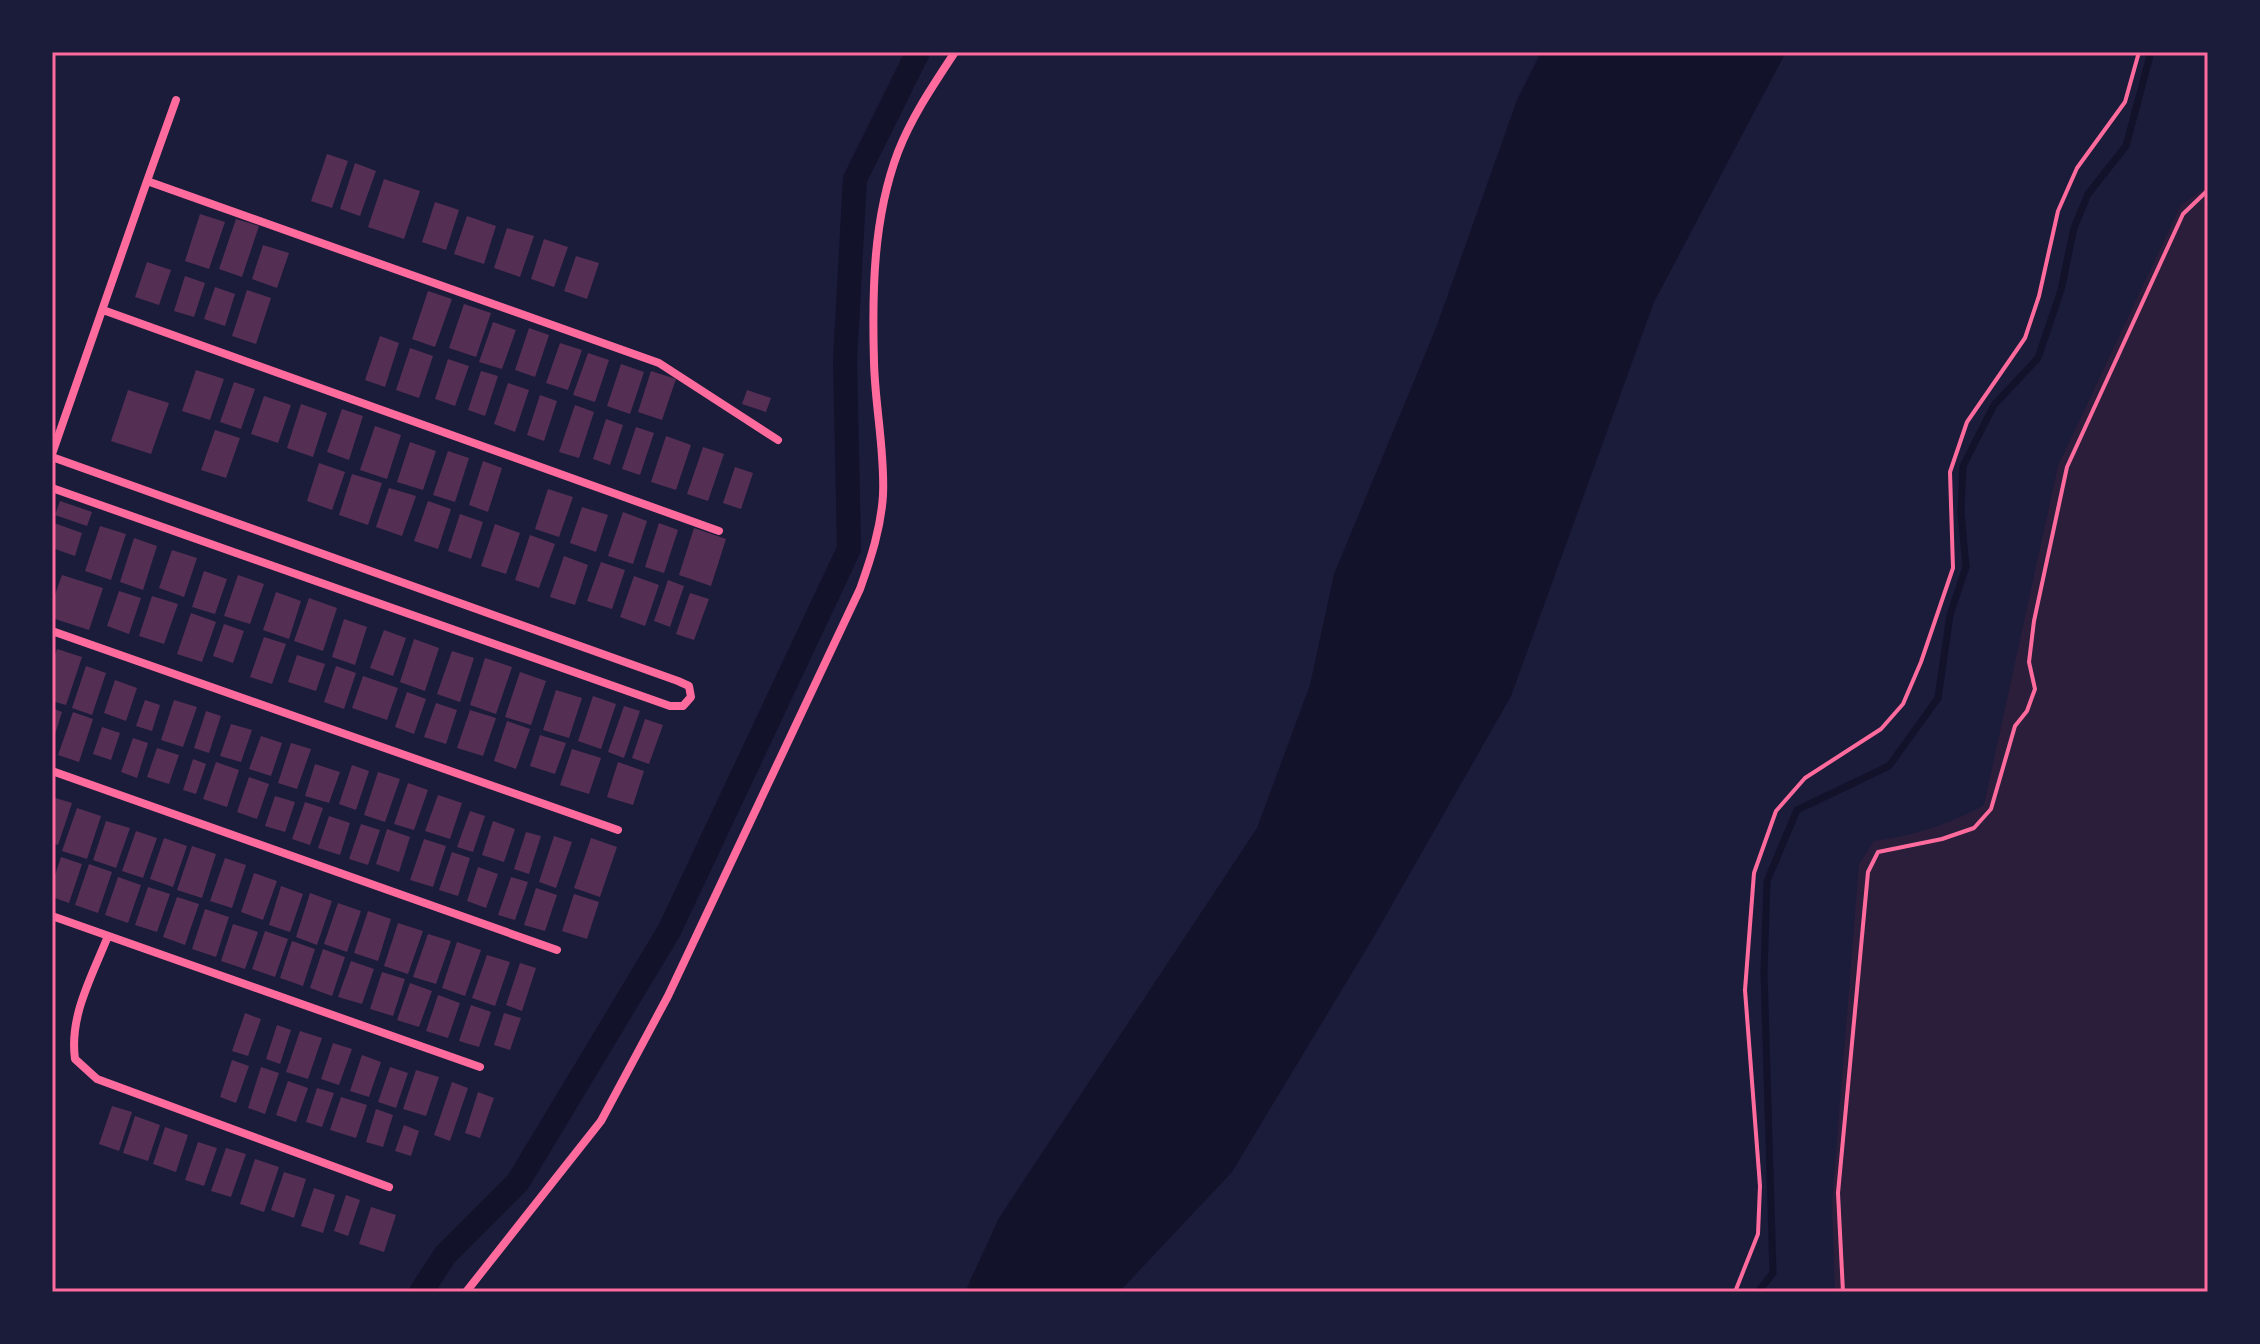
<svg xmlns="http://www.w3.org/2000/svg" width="2260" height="1344" font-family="'Varela Round',sans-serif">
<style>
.green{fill:#2a1e3b}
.water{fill:#12122b}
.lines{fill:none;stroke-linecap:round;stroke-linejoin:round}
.stream{stroke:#12122b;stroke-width:7}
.canal{stroke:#12122b;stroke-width:24}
.building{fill:#542f53}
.path{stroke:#ff6b9d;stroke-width:4}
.minor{stroke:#ff6b9d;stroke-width:8}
.neatline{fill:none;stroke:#ff6b9d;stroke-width:3}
</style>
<rect width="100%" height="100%" fill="#1b1b3a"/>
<path class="green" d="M2208,186V1292H1835L1832,1203L1859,864L1874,841C1916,835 1948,825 1984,805L2058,466L2181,205Z"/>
<path class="water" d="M1541,52H1786L1654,302L1511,696L1376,933L1232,1172L1119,1292H965L999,1218L1257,828L1310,685L1334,574L1436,328L1517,100Z"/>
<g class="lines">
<path class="stream" d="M1758,1292L1773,1273L1764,972L1767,881L1797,810L1889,766L1938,698L1950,615L1966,567L1961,512L1963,466L1994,405L2038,358L2061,290L2074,228L2088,194L2126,146L2151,52"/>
<path class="canal" d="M421,1292L445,1255L518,1182L669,931L849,549L845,360L855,179L918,52"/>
</g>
<path class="building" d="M327,154L348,161L332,208L311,201Z
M355,163L376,171L360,216L340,209Z
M384,179L420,191L404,239L368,227Z
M435,202L459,210L446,250L422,242Z
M200,214L225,222L209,269L185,261Z
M467,216L496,226L484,264L454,254Z
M236,219L259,226L242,277L219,269Z
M507,228L534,236L520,277L494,268Z
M544,239L568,247L554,287L531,279Z
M263,245L289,253L277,288L252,279Z
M576,256L599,263L587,299L564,291Z
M147,262L171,270L159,305L135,297Z
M185,276L205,283L194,317L174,311Z
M215,287L235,294L225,326L204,319Z
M247,290L271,298L256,344L232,336Z
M428,291L452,299L435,347L412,339Z
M464,304L491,313L476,357L449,348Z
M493,322L516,330L502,369L479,362Z
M529,328L549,335L535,377L515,370Z
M380,336L399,343L385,387L365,380Z
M560,343L582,350L568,390L546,383Z
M410,348L433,356L419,398L396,390Z
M588,353L609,360L595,402L573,395Z
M448,359L469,366L455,406L435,399Z
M621,364L644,372L630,414L607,406Z
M196,370L224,379L210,420L182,411Z
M481,371L498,376L485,416L468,410Z
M651,371L676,379L662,420L638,412Z
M234,382L255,389L241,429L220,422Z
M508,383L529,390L515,432L494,424Z
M128,390L169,403L151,454L111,441Z
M747,390L771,398L766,412L742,404Z
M540,395L557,401L544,441L527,435Z
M264,396L291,405L278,443L251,434Z
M301,404L327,413L313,457L287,448Z
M575,405L594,412L579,458L559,452Z
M342,409L363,416L349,460L327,452Z
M606,419L623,425L610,465L593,459Z
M375,426L401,435L387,479L360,470Z
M636,427L654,433L640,475L622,469Z
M215,430L240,438L226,478L201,470Z
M666,436L691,445L676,490L651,482Z
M410,442L436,451L423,490L397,482Z
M703,447L724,454L708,501L687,494Z
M448,451L469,458L455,502L433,495Z
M483,461L502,468L488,512L469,505Z
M319,463L345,472L332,510L307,501Z
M735,467L753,473L741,509L723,503Z
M352,474L382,483L368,525L339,515Z
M389,488L416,496L402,536L376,527Z
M548,489L573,497L559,537L535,529Z
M60,501L92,512L87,526L55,515Z
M428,501L451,509L438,549L414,541Z
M582,507L608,515L596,552L570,543Z
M623,512L647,521L633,564L608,556Z
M460,514L483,522L471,559L448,551Z
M54,523L82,533L75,556L52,548Z
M659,523L678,530L664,573L645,567Z
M495,524L520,533L506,574L481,566Z
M100,526L126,534L111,580L85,571Z
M694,528L726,539L711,586L679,575Z
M530,535L555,544L539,588L515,580Z
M134,538L157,546L143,590L120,582Z
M172,550L197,558L184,597L159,588Z
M564,556L588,565L575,605L550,597Z
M601,562L625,570L612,609L587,601Z
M204,571L227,579L215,614L192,607Z
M62,575L103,588L89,630L52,618V603Z
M238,575L264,584L250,624L224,616Z
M634,576L659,585L645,626L620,617Z
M668,580L684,586L670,627L654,621Z
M119,591L141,598L129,634L107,626Z
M276,592L301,601L289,639L263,630Z
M690,593L709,599L694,640L676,634Z
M152,596L178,604L164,644L139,636Z
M309,598L337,608L323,651L294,641Z
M191,613L216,622L202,662L177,654Z
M344,619L367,627L355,665L332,657Z
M224,624L244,631L233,663L213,656Z
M384,630L406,638L393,676L370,668Z
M264,637L286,644L272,684L250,677Z
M414,639L439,648L425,691L400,682Z
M57,649L82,657L66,705L52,701V664Z
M452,651L474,658L460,702L437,694Z
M297,655L325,664L316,691L288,682Z
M485,658L512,667L496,714L470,705Z
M86,666L106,673L92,715L72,708Z
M336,666L356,673L344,709L324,702Z
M520,672L546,681L531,725L505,717Z
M363,676L398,688L387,720L352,708Z
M115,680L137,688L126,721L104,713Z
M556,690L582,698L569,738L543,730Z
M407,692L426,699L414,734L395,727Z
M593,696L616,704L601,749L578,741Z
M145,700L160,705L152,731L136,726Z
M174,700L197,707L183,747L161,740Z
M436,703L457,710L446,744L424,737Z
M624,706L640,711L624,758L608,752Z
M52,708L62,712L53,741H52Z
M470,710L496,718L483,756L457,748Z
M206,711L221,716L209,753L194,748Z
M73,712L93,719L79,762L58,755Z
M645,719L663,725L649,764L632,758Z
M507,721L530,729L516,769L494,761Z
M231,724L252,730L241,762L220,756Z
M102,727L120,733L111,760L93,754Z
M540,735L566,743L555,774L530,766Z
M261,736L282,743L271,776L249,769Z
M133,738L148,743L137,778L121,772Z
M291,743L311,749L297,789L278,783Z
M157,748L179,755L169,784L147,777Z
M572,749L601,758L589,794L560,785Z
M193,759L206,764L196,794L183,790Z
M216,762L239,770L227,807L203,799Z
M618,762L644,771L633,805L607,797Z
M315,764L340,772L329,803L305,796Z
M352,765L369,771L356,810L339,804Z
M378,772L400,779L385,822L364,815Z
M249,777L269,784L257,819L237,812Z
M408,783L428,790L414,830L394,824Z
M438,795L462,803L450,839L425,831Z
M275,796L295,802L285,832L265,826Z
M52,797L72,803L58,845L52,843Z
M305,802L323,808L310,845L292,839Z
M77,808L101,816L87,859L62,851Z
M470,811L485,816L473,852L457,847Z
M329,816L350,823L340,855L318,848Z
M106,821L130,828L116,868L93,860Z
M493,821L515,829L504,862L482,855Z
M361,824L380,830L368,865L349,859Z
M387,829L410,837L399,872L376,864Z
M136,831L157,838L143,878L122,871Z
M526,832L541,836L529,874L514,869Z
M554,836L572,842L556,888L539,882Z
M164,838L187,846L173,887L150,879Z
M591,838L617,847L600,897L574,888Z
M424,839L446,846L433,887L410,880Z
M192,846L216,854L202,898L177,890Z
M452,852L470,858L458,896L439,890Z
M61,857L82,864L69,903L52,897V884Z
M225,858L246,865L232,908L210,901Z
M89,864L112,872L98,913L75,905Z
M478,867L498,874L486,908L467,901Z
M254,873L277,881L263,920L241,912Z
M118,877L141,885L128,923L105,915Z
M511,877L528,882L515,920L498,915Z
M281,886L303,894L290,932L269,925Z
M148,887L170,894L157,932L135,925Z
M536,888L557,895L545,931L524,925Z
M310,893L332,901L317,945L296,937Z
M574,894L599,902L587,939L562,931Z
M177,897L199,904L185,945L163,937Z
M338,903L361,911L347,952L324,944Z
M205,909L229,917L216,957L192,949Z
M368,911L391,919L378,961L354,953Z
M398,923L423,931L408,974L384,966Z
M233,924L258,932L245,969L221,961Z
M265,931L288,939L275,977L252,969Z
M428,934L451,941L436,984L413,977Z
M292,941L315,949L303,986L280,978Z
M457,942L481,950L465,996L442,988Z
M323,949L345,957L332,996L310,988Z
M487,955L510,962L495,1006L472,998Z
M351,961L374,969L362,1004L338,997Z
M520,963L536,968L522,1011L506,1005Z
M382,972L405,979L393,1016L370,1009Z
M410,983L432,991L419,1027L397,1020Z
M438,995L460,1003L448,1038L426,1031Z
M471,1005L491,1012L479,1047L459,1041Z
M245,1013L261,1019L248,1056L232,1051Z
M504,1013L521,1018L510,1050L494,1045Z
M277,1025L291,1030L280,1064L266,1059Z
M300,1031L322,1038L308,1079L286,1072Z
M333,1043L352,1049L339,1085L321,1079Z
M362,1055L381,1062L369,1097L350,1091Z
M232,1060L249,1066L236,1103L220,1097Z
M261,1067L279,1073L265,1114L248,1108Z
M390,1067L408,1073L396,1108L378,1102Z
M416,1070L439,1077L426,1116L403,1109Z
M288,1081L308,1088L296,1122L276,1115Z
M452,1082L468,1088L450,1141L434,1135Z
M317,1088L334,1093L322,1127L306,1122Z
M478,1092L494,1098L480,1138L465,1133Z
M341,1097L367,1105L356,1138L330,1130Z
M112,1106L132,1112L119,1151L99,1144Z
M376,1109L393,1115L383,1147L366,1142Z
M135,1116L160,1125L148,1161L123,1153Z
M404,1125L419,1131L411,1156L395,1151Z
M165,1127L188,1135L176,1172L153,1164Z
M198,1142L217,1148L204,1186L185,1180Z
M226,1148L246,1154L231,1197L211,1191Z
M255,1159L279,1167L264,1212L240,1204Z
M284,1172L306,1179L294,1218L271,1210Z
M314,1188L335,1195L323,1233L301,1226Z
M346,1195L360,1200L348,1236L334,1231Z
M371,1207L396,1215L384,1252L359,1244Z"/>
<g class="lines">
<path class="path" d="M1735,1292L1758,1234L1760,1186L1745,990L1754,873L1776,811L1805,778L1881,729L1903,704L1921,662L1953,568L1950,472L1967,422L2025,338L2039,296L2058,211L2077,168L2125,102L2139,52
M1843,1292L1838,1193L1868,872L1878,852L1942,839L1974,828L1991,809L2015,726L2027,711L2035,689L2029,662L2034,621L2067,467L2183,214L2208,190"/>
<path class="minor" d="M147,181L176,100
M103,310L719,531
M52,454L147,181L659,363L778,440
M52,457L678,681L689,686L691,697L683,706H670L52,488
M52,631L618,830
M52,771L557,950
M52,916L480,1067
M108,936C92,976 69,1016 75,1059L97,1079L389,1187
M466,1292L601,1121L668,996L860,589C871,558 881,528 883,495C885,451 875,406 874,362C872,292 873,218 898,152C912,116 934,84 955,52"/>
</g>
<rect width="2260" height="1344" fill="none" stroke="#1b1b3a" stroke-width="108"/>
<rect x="54" y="54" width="2152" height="1236" class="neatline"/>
</svg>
